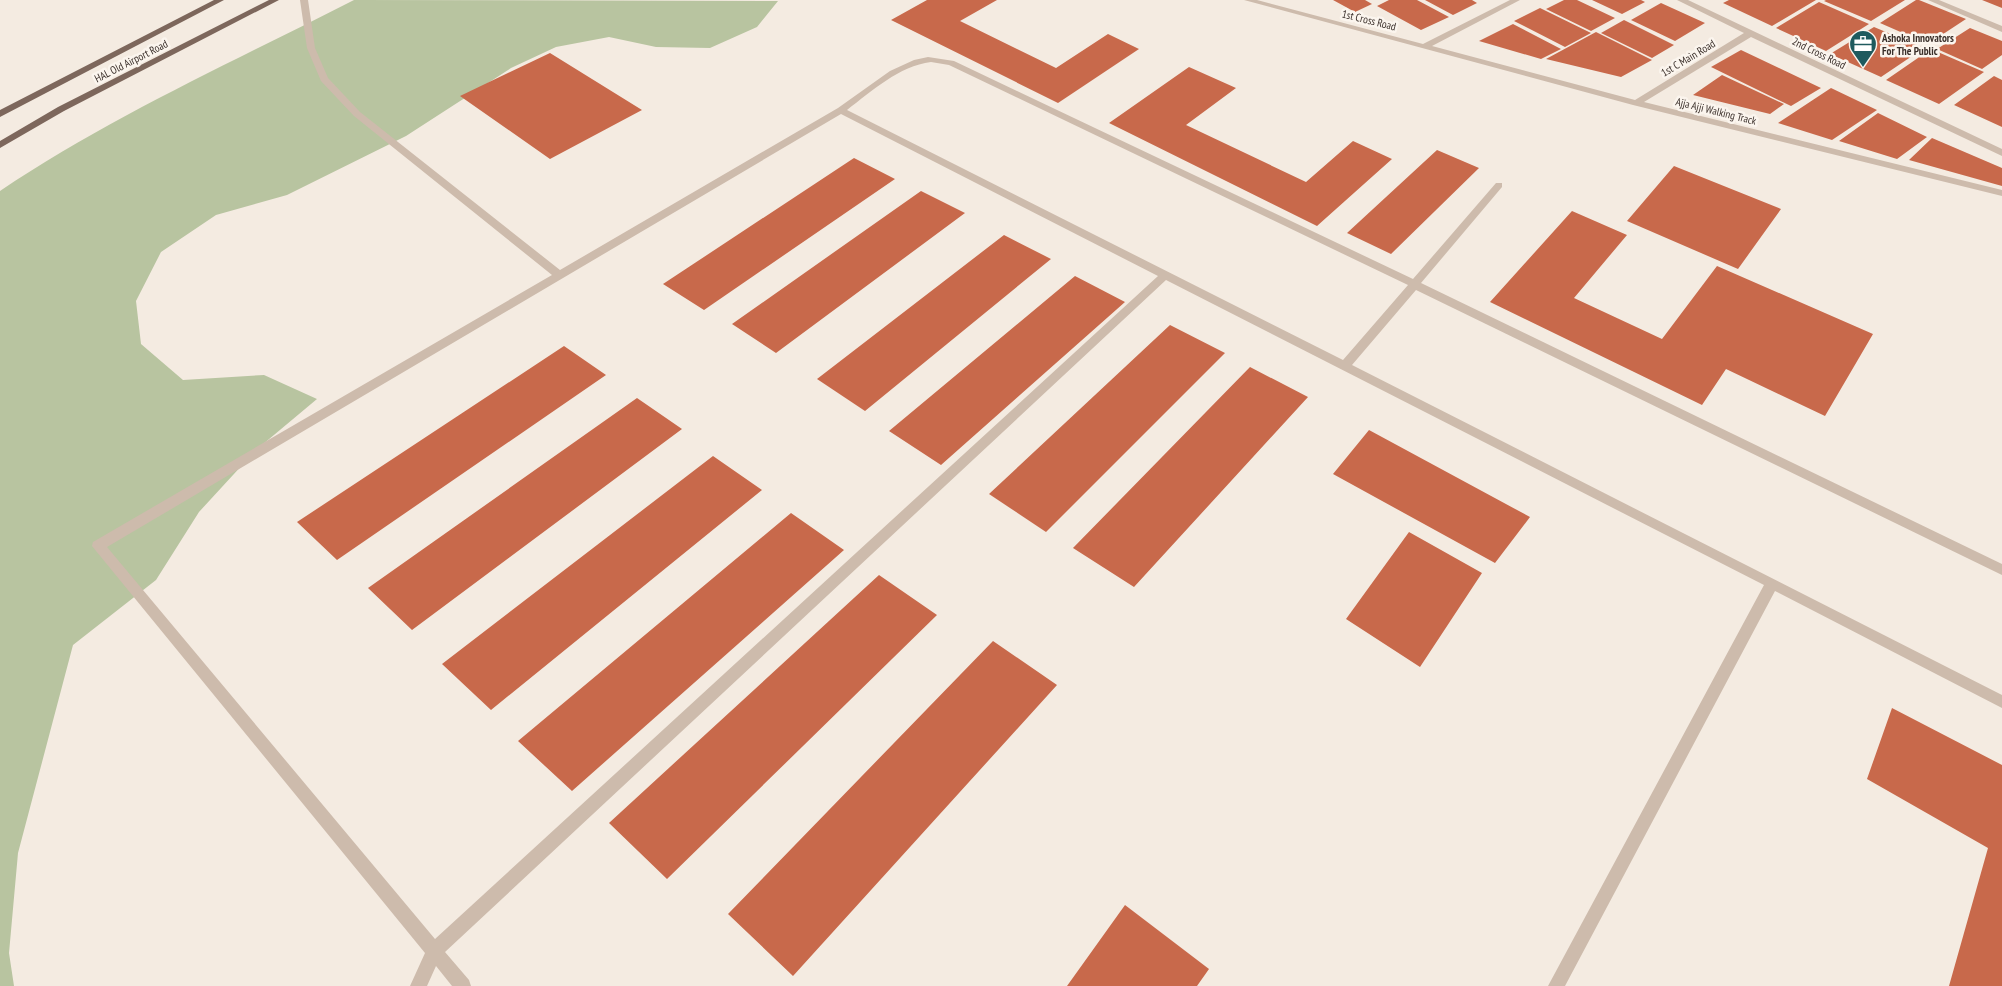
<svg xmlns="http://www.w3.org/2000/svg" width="2002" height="986" font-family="'PT Sans Narrow',sans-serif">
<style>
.green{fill:#b8c4a0}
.building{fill:#c8694b}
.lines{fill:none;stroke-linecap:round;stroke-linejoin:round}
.minor{fill:#cdbbac;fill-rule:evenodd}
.major{fill:#7d675c;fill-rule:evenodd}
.labels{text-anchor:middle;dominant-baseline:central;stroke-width:5;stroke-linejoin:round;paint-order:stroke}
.far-street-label{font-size:11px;fill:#3b302b;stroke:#fbf5ee}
.far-poi-label{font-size:11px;font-weight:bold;fill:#3b302b;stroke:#fbf5ee;text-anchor:start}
</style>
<rect width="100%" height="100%" fill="#f4ebe1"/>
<path class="green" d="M354,0L778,1L757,27L710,48L656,47L609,37L556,47L511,68L406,136L287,195L216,215L161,252L136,301L141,344L183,380L264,375L317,399L256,450L199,512L156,580L73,645L18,853L9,953L14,986H0V191C112,116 235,61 354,0Z"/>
<path class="building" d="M927,0H997L960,21L1056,68L1108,34L1139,49L1058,103L891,20Z
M1333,0H1365L1372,4L1355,12Z
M1389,0H1417L1449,17L1421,30L1377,6Z
M1425,0H1472L1477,3L1453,15Z
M1564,0H1577L1615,18L1591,31L1546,9Z
M1592,0H1641L1645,2L1622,14Z
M1729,0H1816L1772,26L1723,3Z
M1826,0H1905L1871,21L1824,1Z
M1916,0H1919L1966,19L1928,44L1880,23Z
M1982,0H2002V8Z
M1819,2L1869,24L1826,51L1776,28Z
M1661,3L1705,23L1675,41L1631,20Z
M1540,8L1591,33L1565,47L1514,21Z
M1624,20L1674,45L1652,58L1601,33Z
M1513,24L1561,49L1541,59L1479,41Z
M1874,27L1924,48L1881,77L1830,54Z
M1970,28L2002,41V55L1982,69L1937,49Z
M1596,32L1652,60L1621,77L1546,59Z
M1931,49L1984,72L1939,104L1886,80Z
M1741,50L1821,88L1791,106L1711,67Z
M550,53L642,110L550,159L460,96Z
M1189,67L1236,88L1186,125L1306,182L1353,141L1392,159L1317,226L1109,123Z
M1722,75L1784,104L1770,114L1693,95Z
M1994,76L2002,80V127L1954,105Z
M1831,88L1877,110L1832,140L1778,123Z
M1878,113L1927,137L1897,159L1839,141Z
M1932,138L2002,168V186L1909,160Z
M1437,150L1479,168L1391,254L1347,233Z
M854,158L895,179L704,310L663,284Z
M1674,166L1781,209L1738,269L1627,221Z
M921,191L965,213L776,353L732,324Z
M1572,211L1627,235L1574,298L1662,339L1717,266L1873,334L1825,416L1726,369L1702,405L1490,302Z
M1004,235L1051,259L865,411L817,379Z
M1075,276L1125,302L941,465L889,431Z
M1170,325L1225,353L1046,532L989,494Z
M564,346L606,375L337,560L297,522Z
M1250,367L1308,397L1134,587L1073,548Z
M637,398L682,429L412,630L368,588Z
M1369,430L1530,517L1495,563L1333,474Z
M713,456L762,490L491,710L442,664Z
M791,513L844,550L572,791L518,741Z
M1409,532L1482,573L1420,667L1346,619Z
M879,575L937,615L667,879L609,823Z
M993,641L1057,685L793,976L728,914Z
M1892,708L2002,765V986H1949L1988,848L1867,779Z
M1125,905L1209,969L1197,986H1067Z"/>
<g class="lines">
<path class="minor" d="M300,0H308L315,48L328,78L360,112L560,270L838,108L890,71L914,60L928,57L954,61L1413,279L1496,183H1502V187L1421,283L2002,564V575L1416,290L1352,365L2002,695V708L1775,591L1565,986H1548L1764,585L1166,280L445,952L469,980L471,986H452L436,966L427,986H410L425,953L92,546L93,542L552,275L354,116L321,81L307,48ZM931,62L949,65L1408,285L1343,360L847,110C872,91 899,66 931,62ZM841,114L1158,276L435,939L107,547Z
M1244,0H1257L1423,44L1510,0H1520L1432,46L1635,100L1744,33L1677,0H1688L2002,149V156L1751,37L1644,102L2002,190V196L1633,105Z
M1928,0H1939L2002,26V32Z"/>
<path class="major" d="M214,0H224L0,117V110Z
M269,0H279L64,111L0,148V141L58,107Z"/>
</g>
<defs>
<symbol id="office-pin" viewBox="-11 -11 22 30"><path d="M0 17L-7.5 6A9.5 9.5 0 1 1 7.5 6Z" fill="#1f5a5e" stroke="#fbf5ee"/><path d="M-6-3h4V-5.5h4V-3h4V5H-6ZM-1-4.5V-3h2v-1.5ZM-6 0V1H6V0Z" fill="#fff"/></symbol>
</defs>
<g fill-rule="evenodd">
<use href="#office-pin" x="1847" y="28" width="32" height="43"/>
</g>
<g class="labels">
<g class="far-street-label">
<text transform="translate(1369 20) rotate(14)">1st Cross Road</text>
<text transform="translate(1819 53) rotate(26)">2nd Cross Road</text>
<text transform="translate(1688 58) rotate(-31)">1st C Main Road</text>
<text transform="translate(131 61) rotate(-27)">HAL Old Airport Road</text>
<text transform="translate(1716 111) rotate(14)">Ajja Ajji Walking Track</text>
</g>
<g class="far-poi-label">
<text x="1882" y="38">Ashoka Innovators<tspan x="1882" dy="13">For The Public</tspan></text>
</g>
</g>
</svg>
